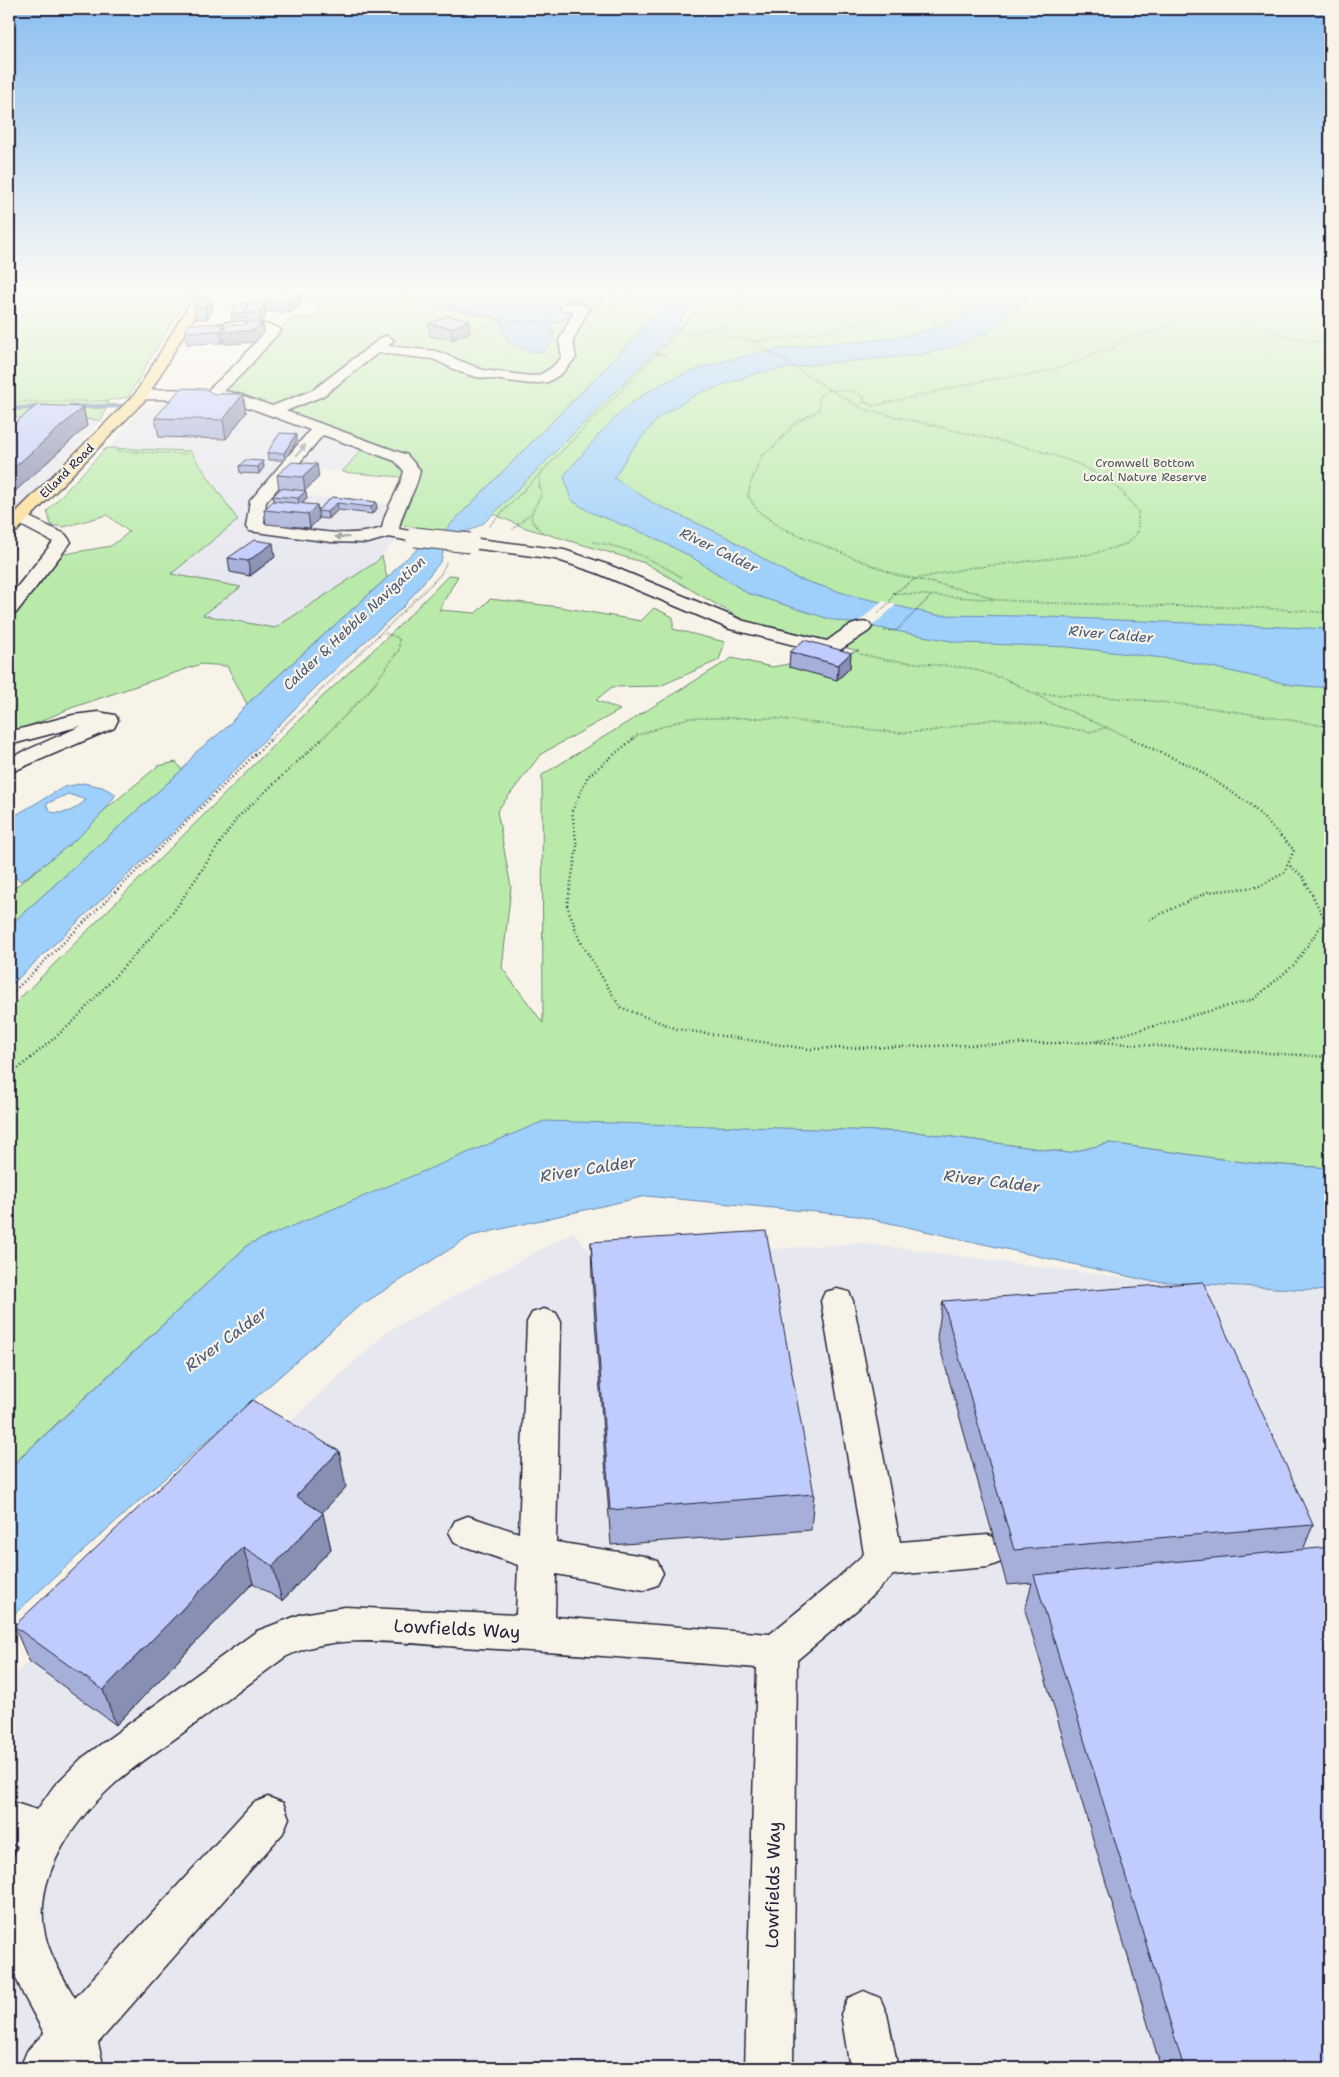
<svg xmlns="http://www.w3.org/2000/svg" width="1339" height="2077" font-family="'Shantell Sans',sans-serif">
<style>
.built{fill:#e7e7ef}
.green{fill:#b9eaaa;stroke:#6e8672}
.water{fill:#9ed0fb;stroke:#6c8aae;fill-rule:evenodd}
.pier{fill:#f7f3e8}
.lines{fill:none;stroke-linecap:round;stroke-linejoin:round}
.stream{stroke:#6c8aae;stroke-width:4.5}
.minor-casing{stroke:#22223b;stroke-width:3}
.major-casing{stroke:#22223b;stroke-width:3}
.path-far2{stroke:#22223b;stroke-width:2;stroke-dasharray:0.5 2;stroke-linecap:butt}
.path-far1{stroke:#22223b;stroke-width:2.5;stroke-dasharray:1 3;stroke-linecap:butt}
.path{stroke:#22223b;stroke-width:4;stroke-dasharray:1 4.5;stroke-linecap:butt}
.minor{fill:#f7f3e8;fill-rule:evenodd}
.major{fill:#fcde96;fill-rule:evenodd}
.minor-bridge-casing{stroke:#22223b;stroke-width:21;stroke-linecap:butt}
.minor-bridge{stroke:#f7f3e8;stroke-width:19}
.wall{fill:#a6afda;stroke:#22223b}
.shaded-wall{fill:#878fb2;stroke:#22223b}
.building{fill:#c1ccfe;stroke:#22223b}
.oneway{fill:#97959a}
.labels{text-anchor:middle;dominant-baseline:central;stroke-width:4.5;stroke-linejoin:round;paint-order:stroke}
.far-park-label{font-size:12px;fill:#485457;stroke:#f7f3e8}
.far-street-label{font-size:12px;fill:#22223b;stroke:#f7f3e8}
.far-water-label{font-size:14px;font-style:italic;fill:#475675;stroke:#f7f3e8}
.water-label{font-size:16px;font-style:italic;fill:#475675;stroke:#f7f3e8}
.near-street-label{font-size:18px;fill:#22223b;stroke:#f7f3e8}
</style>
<rect width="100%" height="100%" fill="#f7f3e8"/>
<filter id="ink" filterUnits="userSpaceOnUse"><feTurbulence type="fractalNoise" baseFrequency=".02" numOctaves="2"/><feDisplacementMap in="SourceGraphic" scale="10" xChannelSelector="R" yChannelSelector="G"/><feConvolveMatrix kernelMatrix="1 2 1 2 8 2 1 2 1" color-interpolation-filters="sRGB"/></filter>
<g filter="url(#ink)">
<path class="built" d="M174,399L213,402L255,413L363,448L342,472L296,468L273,493L388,504L379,526L398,538L376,562L275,628L203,615L240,587L171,575L238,519L190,451L109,448L140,410Z
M19,416L102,420L16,512L9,517V417Z
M574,1232L597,1261L859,1243L1149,1281L1330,1291V2068H9V1680L388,1331Z"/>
<path class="green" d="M9,287H196L164,335L128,397L108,401L102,420L9,417Z
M307,287H414L415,289L407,297L433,306L499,318L508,342L551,323L588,313L618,287H669L633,340L444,531L400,525L404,512L400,477L342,472L363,448L372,441L225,392L227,385L257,357L290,318H312L322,307L300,301Z
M710,287H1330V1168L1249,1163L1109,1143L1069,1153L916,1132L691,1126L249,1244L9,1468V1009L319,700L397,628L449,575L458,576L439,610L476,613L490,599L560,607L641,621L654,608L673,617V629L725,642L719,660L660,686L612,687L596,700L620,710L541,754L497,811L511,887L502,968L543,1023L542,775L732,658L772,667L859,651L750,624L645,563L526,528L493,514L687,320L706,298Z
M109,448L190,451L238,520L171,574L241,587L203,615L275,628L376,562L382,556L387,578L247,704L227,666L201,664L71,708L9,735V618L59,555L111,546L129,532L107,515L64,527L51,525L47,511L105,449Z
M176,762L182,770L9,926V892L60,852L107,808L158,766Z"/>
<path class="water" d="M414,287H618L588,313L551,323L554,339L544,352L529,351L508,342L499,318L433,306L406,298L415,290Z
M674,287H701L673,334L484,523L469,531L459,532L445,545L441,561L404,606L317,686L188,818L9,987V926L182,770L196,752L226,728L247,704L387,578L400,564L420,547L427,545L444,531L633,340L662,306Z
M994,287H1032V295L1006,316L991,331L959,345L919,355L808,365L757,373L697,394L659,417L630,452L614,478L655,504L725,536L796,578L850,595L936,615L1024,616L1330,629V688L1292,685L1180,660L1068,647L962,643L829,619L747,593L690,556L648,535L590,512L571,500L564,476C588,448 612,415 643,395C683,368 743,355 790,348C865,337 937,350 994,287Z
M84,783L102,787L116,794C94,830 55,856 21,881L9,874V819L64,787ZM68,794L86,800C74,810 67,815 51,812L46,804Z
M544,1121L916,1132L1069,1153L1109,1143L1249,1163L1330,1168V1291L1149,1281L858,1216L646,1196L471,1236L358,1307L104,1532L9,1619V1469L249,1244Z"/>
<path class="pier" d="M883,601L897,604L869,629L855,625Z"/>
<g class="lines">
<path class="stream" d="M71,407L121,406
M9,409L46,407"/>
<defs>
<path id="minor" d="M567,303L582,304L589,308L573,341L576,358L561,374L548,382L531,384L476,377L460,372L433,359L378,353L323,396L286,411L407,455L420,470C417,491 402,508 399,529L421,533L424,537L421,541L415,542L389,537L368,543L331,542L249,531L246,527L250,501L310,430L228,400L136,399L134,396L136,393C158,387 184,390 207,391L235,365L265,332L216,330L214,327C221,319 273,321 281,330L245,371L224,391L235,393L272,406L313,390L382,337L387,336L394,340L388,346L436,351L483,370L531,376L539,375L551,368L562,357L559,341L574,311L562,310L560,307ZM323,435L395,461L404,471C400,491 385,507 382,528C345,540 302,528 264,523L266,502Z
M21,513L65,534L71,542L16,613L9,615V597L53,542L15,522L12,518L15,514Z
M470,538L564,550L609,565L744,621L827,641C839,633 853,619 869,623L872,627L869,631L837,652L830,654L730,629L597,573L555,559L464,547L461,543L464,539Z
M98,712L115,715L118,720L114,728L9,773V758L81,726L9,745V732L73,715Z
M837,1289L849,1292L853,1301L900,1542L988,1535L1001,1540L1007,1551L1001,1562L988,1567L893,1575L859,1608L797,1660L793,2068H745L757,1668C658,1660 560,1652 461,1647C405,1644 337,1631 285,1657C251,1682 218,1707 184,1732C160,1750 133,1766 111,1787C74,1821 35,1875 44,1929C48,1954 63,1977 75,1998L253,1803L268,1797L283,1803L289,1818L283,1833L98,2043L102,2060V2068H20L27,2051L44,2033L23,1994L9,1962V1869L18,1846L9,1843V1805L15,1803L37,1810L54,1786L82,1758L257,1631L302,1614L345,1607L516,1615L518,1565L455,1543L449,1532L455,1521L468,1516L519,1533L527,1322L532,1313L544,1309L556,1313L561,1322L556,1542L644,1556L657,1561L663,1573L657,1585L644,1590L556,1574L555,1617L770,1634L831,1584L864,1554L821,1301L825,1292Z
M864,1991L880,1998L887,2014L898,2068H850L841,2014L848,1998Z"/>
<path id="major" d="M200,287H212L146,399L15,533L9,534V519L135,394Z"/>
</defs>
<use href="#minor" class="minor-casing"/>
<use href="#major" class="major-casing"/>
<path class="path-far2" d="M741,287L746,306L737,317L722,325L721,330L727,336L753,341L830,390L853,391L864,397V402L873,406L987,380L1035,374L1069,365L1097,352L1113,349L1124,338L1161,330L1177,318L1204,312L1227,314L1285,336L1330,344
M438,305L470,310L500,320L547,322L552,318
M601,319L636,287
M463,321L477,313
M467,328L475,329L499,320
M676,334L704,331L721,325
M753,341C805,337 856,326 906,309C923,303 940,299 954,287
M657,354L665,355
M830,390L863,409L1034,449L1076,463L1104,477L1123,493L1138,511V532L1126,544L1092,554L969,568L915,579L896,575L781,528L758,511L748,496L751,482L762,456L775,446L794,424L819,410V396Z
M9,402L108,401
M116,451L187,454
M540,474L539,486L542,493L532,512L531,520L542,532
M489,526L676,334L687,320L706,287
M513,529L531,513
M593,542C626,547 653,559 681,577
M915,579L978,593L994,599
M894,593L915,579
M877,614L890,602L894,593L1047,603L1263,608L1330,613
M884,631L897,630L932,595
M860,654L887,660L969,668L1006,679L1052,703L1134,740
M1038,694C1136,696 1234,710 1330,727
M270,740C326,684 385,631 441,574L446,563
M321,740L369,691L399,650V638L384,633
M632,740L638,735L688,718H772L900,733L931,731L993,719L1041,723L1090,732L1108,727"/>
<path class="path-far1" d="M633,739L588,776L572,811L577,847L567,905L579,939L620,1007L677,1029L808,1049L1094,1042L1254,999L1295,964L1325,920L1303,877L1288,864
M1131,739L1195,768L1251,805L1294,850L1284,873L1258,887L1208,892L1148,920
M9,996L271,739
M1097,1042L1330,1057
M12,1074L73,1022L172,914L237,818L322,739"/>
<path class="path" d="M9,1077L13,1073"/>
<use href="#minor" class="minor"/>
<use href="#major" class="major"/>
<defs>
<path id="minor-bridge" d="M415,537L470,543"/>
</defs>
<use href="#minor-bridge" class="minor-bridge-casing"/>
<use href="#minor-bridge" class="minor-bridge"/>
</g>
<path class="wall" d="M275,292L301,305L290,313L266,311L264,300Z
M211,297L213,309L207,319H195L194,307Z
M264,303L266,315L261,324L264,330L262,334L255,342L225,344L224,339L222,343L187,344L185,332L225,329L246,325L245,318L232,319L231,313Z
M429,324L470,332L452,340L430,336Z
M214,394H243L246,413L226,439L159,437L155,418Z
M83,407L87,426L11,495H9V428Z
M297,440L285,460H268L267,453Z
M263,461L264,467L259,474L240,473L239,466Z
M277,475L319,477L305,491L307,498L300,504L317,505L318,510L332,497L376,502L377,509L372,514L338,510L328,519L319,518V519L310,528L266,524L264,510L274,501L273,496L281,489H279Z
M275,557L250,576L230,572L228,558Z
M790,652L850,668L837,680L789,667Z
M591,1242L814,1494L811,1530L611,1545L592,1278Z
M943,1301L1313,1525L1303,1550L1330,2068H1161L1025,1610L1032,1583L1007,1585L937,1337Z
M346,1487L322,1512L331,1549L282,1601L253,1583L116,1725L29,1661L14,1626Z"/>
<path class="shaded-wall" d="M299,294L301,305L290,313L288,302Z
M211,297L213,309L207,319L205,307Z
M264,303L266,315L261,324L260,313Z
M469,320L470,332L452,340L451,328Z
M261,322V328L263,324L264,330L262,334L255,342L225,344L224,339L222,343L220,331L224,324L225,332Z
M243,394L246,413L226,439L223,420Z
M83,407L87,426L11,495L9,487V472Z
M296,434L297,440L285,460L284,453Z
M263,461L264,467L259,474L258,467Z
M317,464L319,477L305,491L303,477Z
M306,491L307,498L299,505L298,498Z
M376,502L377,509L372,514L371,507Z
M337,503L338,510L328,519L327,512Z
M317,505L319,519L310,528L308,514Z
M273,543L275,557L250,576L248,561Z
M851,653L850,668L837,680L838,665Z
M339,1451L346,1487L304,1532L296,1496Z
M323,1513L331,1549L282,1601L273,1566Z
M243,1547L253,1583L116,1725L103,1690Z"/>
<path class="building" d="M275,292L299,294L288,302L264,300Z
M200,297H211L205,307H194Z
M249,303H264L260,313H244Z
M236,304H249L244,313H231Z
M447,316L469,320L451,328L429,324Z
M248,322H261L254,330L223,332L227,325H246Z
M189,324H224L220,331L185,332Z
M181,388L206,389L214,394H243L223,420L155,418Z
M37,405L83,407L9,472V428Z
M280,433L296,434L284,453H267Z
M245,460L263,461L258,467L239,466Z
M292,462L317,464L303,477L277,475Z
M281,488L306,491L298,498L273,496Z
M332,497L376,502L371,507L337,503L327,512L317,511Z
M273,501L317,505L308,514L264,510Z
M254,540L273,543L248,561L228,558Z
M804,640L851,653L838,665L790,652Z
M766,1231L814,1494L610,1510L591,1242Z
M1203,1282L1313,1525L1014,1550L943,1301Z
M252,1400L339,1451L296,1496L323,1513L273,1566L243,1547L103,1690L14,1626Z
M1330,1547V2068H1184L1034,1575Z"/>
<defs><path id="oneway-solid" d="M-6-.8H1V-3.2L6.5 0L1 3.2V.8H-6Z" transform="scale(1.25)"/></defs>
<g class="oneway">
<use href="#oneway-solid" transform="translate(301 450) rotate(-50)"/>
<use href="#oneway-solid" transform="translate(342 537) rotate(-178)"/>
</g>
</g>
<linearGradient id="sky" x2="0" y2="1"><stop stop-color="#8abff0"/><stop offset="0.5" stop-color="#fbfaf5"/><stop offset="1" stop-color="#fbfaf5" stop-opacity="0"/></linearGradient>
<rect width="1339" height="577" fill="url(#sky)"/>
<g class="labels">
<g class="far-park-label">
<text x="1145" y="463">Cromwell Bottom<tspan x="1145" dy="14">Local Nature Reserve</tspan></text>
</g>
<g class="far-street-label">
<text transform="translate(67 471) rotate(-45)">Elland Road</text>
</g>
<g class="far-water-label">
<text transform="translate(719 550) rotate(26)">River Calder</text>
<text transform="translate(354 623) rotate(-43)">Calder &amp; Hebble Navigation</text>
<text transform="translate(1111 634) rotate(5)">River Calder</text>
</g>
<g class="water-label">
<text transform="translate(588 1169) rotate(-9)">River Calder</text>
<text transform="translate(992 1181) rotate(7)">River Calder</text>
<text transform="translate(226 1339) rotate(-36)">River Calder</text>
</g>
<g class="near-street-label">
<text transform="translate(457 1629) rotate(3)">Lowfields Way</text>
<text transform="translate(773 1885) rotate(-89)">Lowfields Way</text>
</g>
</g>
<rect width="1339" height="2077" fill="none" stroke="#f7f3e8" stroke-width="30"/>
<rect x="15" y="15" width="1309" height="2047" fill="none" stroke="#22223b" stroke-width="2" filter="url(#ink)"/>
</svg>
